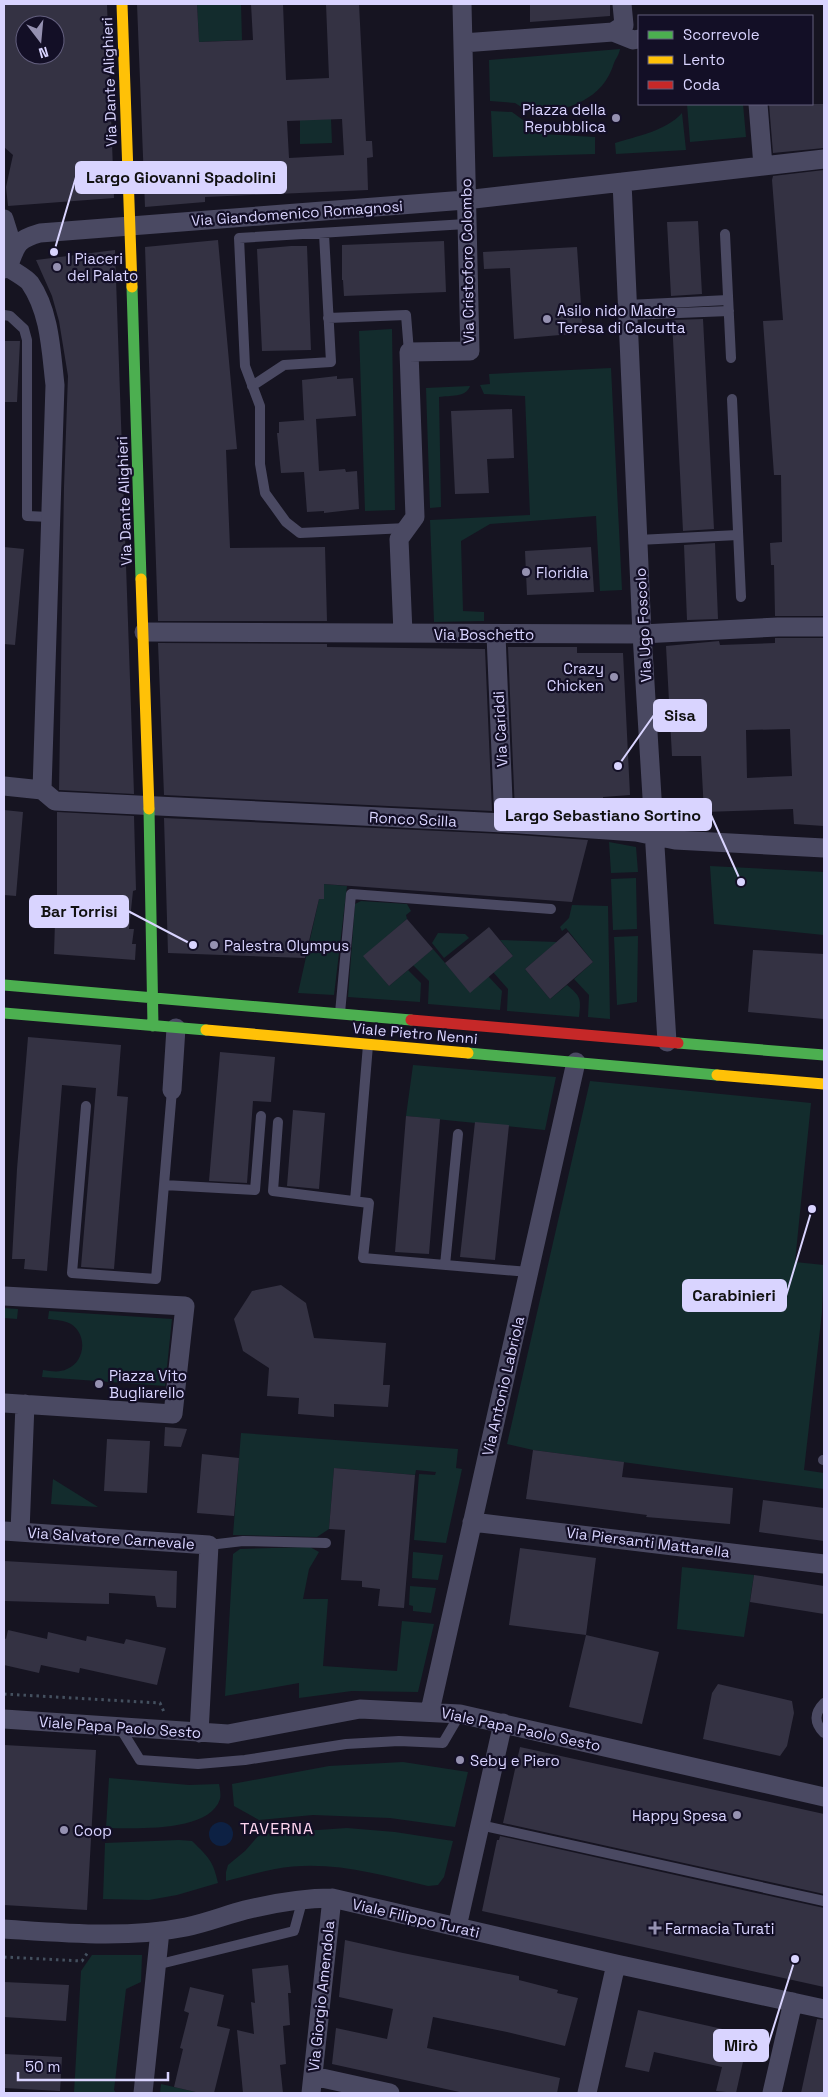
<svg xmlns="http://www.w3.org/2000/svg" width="828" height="2097" font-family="'Space Grotesk',sans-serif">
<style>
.green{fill:#132c2d}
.water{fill:#0d2144}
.building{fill:#343243;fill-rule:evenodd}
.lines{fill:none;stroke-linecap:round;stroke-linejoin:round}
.path{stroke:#44505f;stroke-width:3;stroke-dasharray:2.5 4;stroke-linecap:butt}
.lane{stroke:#4a4962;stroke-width:10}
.street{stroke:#4a4962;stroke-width:19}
.fast{stroke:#4caf50;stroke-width:11}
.slow{stroke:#ffc107;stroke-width:11}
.jam{stroke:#c62828;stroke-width:11}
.poi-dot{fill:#9591b1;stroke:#130f26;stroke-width:2}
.labels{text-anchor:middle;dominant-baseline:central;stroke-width:4.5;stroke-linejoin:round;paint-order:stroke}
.street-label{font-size:15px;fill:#d9d4ff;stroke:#130f26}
.poi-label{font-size:15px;fill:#d9d4ff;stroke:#130f26;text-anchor:start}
.neighbourhood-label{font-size:16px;letter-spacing:1px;fill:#ffd6f0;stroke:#130f26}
.leader{fill:none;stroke:#d9d4ff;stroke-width:2}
.callout-dot{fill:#d9d4ff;stroke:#130f26;stroke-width:2}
.callout{fill:#d9d4ff;stroke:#d9d4ff;stroke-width:2}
.callout-label{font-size:16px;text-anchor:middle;font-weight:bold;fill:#111}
</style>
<rect width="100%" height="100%" fill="#161421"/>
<path class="green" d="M197,4H241L242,40L199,42Z
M620,49C619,55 616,58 614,63C603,100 569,109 534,115L515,103L490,101L489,60Z
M687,104H743L746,137L690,142Z
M491,111L512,112L542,134L595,137V154L493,157Z
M682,113L686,150L616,154L615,143C637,136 666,131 682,113Z
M331,119L332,143L300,144V120Z
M392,329L395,510L365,511L359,331Z
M611,368L622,590L600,591L596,516L490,524L461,541L463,611L484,612V621L434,622L430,520L530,515L525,396L484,394L480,385L490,384L489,374Z
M470,386C466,398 450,395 439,397L441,507L430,508L426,388Z
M609,842L636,847L638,872L611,873Z
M710,866L824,872V935L714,924Z
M636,878L637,929L613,930L611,879Z
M324,884L347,886L334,995L298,993L319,899H324Z
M361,901L407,904L411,911L406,915L407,919L364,956L389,986L408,970L421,983L420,1002L348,997L355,904Z
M572,905L608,906L610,1019L588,1017L589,995L574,979L593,962L566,928L562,931L560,927L569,918Z
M438,933L465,934L469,938L444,958L432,943Z
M638,936L637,1002L617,1005L614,937Z
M500,940L557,942L525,969L550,999L567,985C581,997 581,998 579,1017L507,1011L508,989L493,972L513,956Z
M433,949L470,992L488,976L502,991L500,1010L428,1004L429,981L413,965Z
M413,1065L556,1077L545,1130L406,1116Z
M590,1081L811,1103L795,1262L824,1265L822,1312L804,1470L824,1473V1489L533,1450L507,1444Z
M4,1308L18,1309L17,1319L4,1318Z
M49,1311L172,1319L165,1386L42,1377L43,1370C51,1371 59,1373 67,1369C85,1362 88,1335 71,1324C64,1320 56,1320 48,1319Z
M241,1433L458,1449L456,1468L462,1469L446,1543L414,1540L419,1474L435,1475L436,1472L416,1470L415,1475L334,1468L329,1529L317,1537L233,1535Z
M53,1479L98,1507L51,1504Z
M310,1547L319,1552L309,1569L303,1599H328L323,1666L397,1671L402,1621L434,1624L418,1692L352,1691L299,1698V1683L225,1696L233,1554L240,1549Z
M413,1552L443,1555L438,1580L412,1578Z
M682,1567L754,1575L744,1637L677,1629Z
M410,1586L436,1588L431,1613L413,1611V1606L409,1605Z
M403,1762L468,1772L455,1827L390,1818L313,1815L259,1820L234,1806L232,1784L329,1766Z
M109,1778L189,1785L219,1784C220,1789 221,1795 220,1799C209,1833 134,1828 106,1828Z
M347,1828L395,1832L453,1841L444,1877L438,1885L428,1886C378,1874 327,1859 275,1869C259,1872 242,1877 226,1881V1872L228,1865L245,1851L260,1834Z
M179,1840L192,1841C208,1857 213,1860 218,1883L177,1895L149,1900L103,1899L105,1843Z
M92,1955H142L141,1982L126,1989L114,2090L116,2093H74L81,1971Z
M161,2084L200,2093H160Z"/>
<path class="water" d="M209 1834a12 12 0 1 1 24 0a12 12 0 1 1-24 0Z"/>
<path class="building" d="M4,4H107L114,198L8,206L6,187L13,155L4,147ZM25,25H55V55H25Z
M137,4H197L199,42L253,40L251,4H283L286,80L329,78L326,4H359L366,141H372L373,157L367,158L368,190L205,197V202L145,207ZM342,119L344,155L289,158L287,121Z
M530,4H610V16L530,22Z
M769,104H824V148L773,153Z
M824,170V616H775L774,565H771L770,543L782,542L781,475H774L763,321L783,320L772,180L773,176Z
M698,221L702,294L671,296L667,222Z
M218,240L237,449L226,450L230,548L325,547L327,621H158L145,247Z
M444,241L446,292L344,296L343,280H342V245Z
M291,246H307L311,350L262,351L257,249Z
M577,247L583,333L514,339L510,268L484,269L483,252Z
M115,250L134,794L59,790L64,487L68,376L59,321L52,296L36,260Z
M703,319L714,529L683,531L672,320Z
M4,341H20L17,402H4Z
M337,376V379L353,378L356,416L316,419L319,471L345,469L346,472L357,471L359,509L324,513V511L307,512L304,472L281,473L277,433H279V422L306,420H304L302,380Z
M512,409L514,458L487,459L489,493L455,494L451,411Z
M715,543L718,619L687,620L684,545Z
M4,547L24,549L15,645L4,644Z
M591,547L594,592L527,595L525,551Z
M775,638H824V826L794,824L793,809L704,812L701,756H672L666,646L719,641L720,645L775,643ZM790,729L792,776L747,778L746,730Z
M158,643L327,644V647L485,649L492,811L164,795Z
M508,647H577V653H623L630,795L603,797L604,819L515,812Z
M4,810L23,812L16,896L4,895Z
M57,812L134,816L136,890L133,891L129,929H134L132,944H136L135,960L54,954L55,922H59L57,903Z
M164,818L503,834L588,840L572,902L324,884V899H319L305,958L168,953Z
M407,919L433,949L389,986L363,956Z
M489,927L513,956L470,993L445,963Z
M568,932L593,962L550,999L525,969Z
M753,950L824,954V1019L748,1012Z
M28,1037L121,1045L117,1096L128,1097L114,1269L81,1267L96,1088L62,1085L47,1271L24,1269L25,1259H12L17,1169Z
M220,1052L275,1057L271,1102L253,1101L247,1183L209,1181Z
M293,1110L325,1113L319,1189L287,1186Z
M406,1116L440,1119L429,1254L395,1252Z
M475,1122L509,1125L495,1260L460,1257Z
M281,1285L306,1303L314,1338L386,1343L383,1385H390L388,1407L334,1404V1417L298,1414L299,1398L267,1396L269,1368L243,1351L234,1319L252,1291Z
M165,1427L187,1429L181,1447L164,1446Z
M107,1439L150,1441L147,1493L104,1491Z
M533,1450L624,1462L622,1477L733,1488L730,1524L646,1517L647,1515L526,1499Z
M202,1454L239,1458L234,1516L197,1513Z
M334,1468L415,1475L404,1608L378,1606L380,1589L362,1587V1581L341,1580L345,1530L329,1529Z
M763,1500L824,1508V1541L759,1532Z
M520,1548L596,1558L586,1635L659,1652L642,1724L569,1707L586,1635L509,1625Z
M4,1561L177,1571L176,1608L157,1607L155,1596L109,1593V1604L4,1601Z
M754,1575L824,1586V1614L750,1602Z
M8,1630L47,1639L48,1632L86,1641L87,1636L124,1644L126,1639L166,1648L157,1685L80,1668L79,1673L41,1665L39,1673L4,1665V1638L6,1639Z
M718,1684L792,1701L794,1713L787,1746L780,1756L703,1739L712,1693Z
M4,1745L96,1750L87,1910L4,1905Z
M520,1747L824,1814V1894L503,1823Z
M500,1836L824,1908V1987L482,1911L497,1840H499Z
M345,1940L403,1953L519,1976V1980L558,1990L557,1993L578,1998L565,2046L507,2032L433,2017L427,2048L560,2078L557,2093H464L332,2064L336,2028L387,2039L393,2009L339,1997Z
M288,1965L291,1993H288L290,2025L283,2026L286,2064L280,2065L283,2093H243L237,2030L254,2034L251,2002L255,2003L252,1969Z
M4,1982L69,1985L66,2021L4,2017Z
M190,1987L224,1995L217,2026L230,2029L214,2093H200L174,2087L183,2049L180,2048L189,2013L184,2011Z
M638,2010L749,2035L736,2093L716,2091L722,2067L654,2052L649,2072L625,2067Z
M817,2019L824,2020V2093H801Z
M4,2054L62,2057L60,2091L4,2088Z"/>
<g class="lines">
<path class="path" d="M4,1694L160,1703L164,1712
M4,1957L82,1961L88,1952"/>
<path class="lane" d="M725,234L731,358
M628,305L728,300
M4,315L10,316L24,329L27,340V516L50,517
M628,315L729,311
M328,318L406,315L409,352
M252,386L284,365L331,362L324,234
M732,399L741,597
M407,528L300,533L286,522L265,493L260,464V406L245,366L239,238L466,224
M638,540L738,535
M340,1013L351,894L551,909
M86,1106L72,1273L156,1279L172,1090
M278,1122L273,1191L369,1203L363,1258L529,1272
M164,1185L255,1190L261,1116
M355,1201L368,1045
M445,1265L458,1134
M823,1460H824
M209,1545L243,1541L326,1543
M824,1703C814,1713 814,1723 824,1733
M119,1726L140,1760L198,1764L245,1760L346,1744L399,1741L443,1743L460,1714
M480,1825L824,1901
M156,1965L294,1931L303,1898"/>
<path class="street" d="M613,32L624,25L622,4
M463,43L613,32L633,40L639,39
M758,104L763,166
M622,182L642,634L667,1042
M4,219L14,251
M8,267C14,272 25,277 30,283C50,312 51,351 55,385L42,790
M4,269L8,267C17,244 16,240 40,233L465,200L824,159
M144,632L642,634L778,627H824
M403,633L399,539L415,517L409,352L470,351L462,4
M496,635L504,823
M4,786L42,790L55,801L504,823L636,832L675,840L824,848
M172,1090L176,1028
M4,1296L185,1306L173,1414L4,1403
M472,1522L824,1564
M4,1531L209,1545L199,1733
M20,1532L25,1404
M430,1711L576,1062
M4,1719L228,1734L360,1709L460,1714L824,1797
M457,1927L503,1723
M4,1929C64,1933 127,1939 186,1927C206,1923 226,1915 245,1910C274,1903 302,1898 332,1898L616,1964L824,2009
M313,2076L390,2093
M143,2093L160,1931
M311,2093L332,1898
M587,2093L616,1964
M772,2093L793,2002"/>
<path class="fast" d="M132,287L141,579
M149,809L153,1026
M4,985L411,1020
M4,1013L206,1030
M678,1043L824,1055
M468,1053L717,1075"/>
<path class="slow" d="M122,4L132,287
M141,579L149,809
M206,1030L468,1053
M717,1075L824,1084"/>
<path class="jam" d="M411,1020L678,1043"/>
</g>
<g class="poi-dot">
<circle cx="616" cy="118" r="5"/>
<circle cx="57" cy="267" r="5"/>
<circle cx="547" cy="319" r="5"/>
<circle cx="526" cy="572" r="5"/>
<circle cx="614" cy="677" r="5"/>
<circle cx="214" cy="945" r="5"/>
<circle cx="99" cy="1384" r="5"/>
<circle cx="460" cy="1760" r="5"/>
<circle cx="737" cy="1815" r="5"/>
<circle cx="64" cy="1830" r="5"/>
<path d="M652.5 1920.5h5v5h5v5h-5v5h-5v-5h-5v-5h5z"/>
</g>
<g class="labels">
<g class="street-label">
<text transform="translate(109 82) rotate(-92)">Via Dante Alighieri</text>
<text transform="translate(297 213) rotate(-4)">Via Giandomenico Romagnosi</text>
<text transform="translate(467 261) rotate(-91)">Via Cristoforo Colombo</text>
<text transform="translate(124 501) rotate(-92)">Via Dante Alighieri</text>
<text transform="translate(643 625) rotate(-93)">Via Ugo Foscolo</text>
<text x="484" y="634">Via Boschetto</text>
<text transform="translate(500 729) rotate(-93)">Via Cariddi</text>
<text transform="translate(413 819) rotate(3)">Ronco Scilla</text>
<text transform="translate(415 1033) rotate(5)">Viale Pietro Nenni</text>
<text transform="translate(503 1386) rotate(-77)">Via Antonio Labriola</text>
<text transform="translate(111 1538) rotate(4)">Via Salvatore Carnevale</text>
<text transform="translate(648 1542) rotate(7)">Via Piersanti Mattarella</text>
<text transform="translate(120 1727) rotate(4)">Viale Papa Paolo Sesto</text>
<text transform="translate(521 1729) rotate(12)">Viale Papa Paolo Sesto</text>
<text transform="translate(416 1918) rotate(13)">Viale Filippo Turati</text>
<text transform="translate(321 1996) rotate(-84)">Via Giorgio Amendola</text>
</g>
<g class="poi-label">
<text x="606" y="109" text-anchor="end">Piazza della<tspan x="606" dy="17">Repubblica</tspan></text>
<text x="67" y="258">I Piaceri<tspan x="67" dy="17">del Palato</tspan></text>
<text x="557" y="310">Asilo nido Madre<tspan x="557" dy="17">Teresa di Calcutta</tspan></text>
<text x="536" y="572">Floridia</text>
<text x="604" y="668" text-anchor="end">Crazy<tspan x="604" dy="17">Chicken</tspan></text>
<text x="224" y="945">Palestra Olympus</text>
<text x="109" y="1375">Piazza Vito<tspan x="109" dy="17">Bugliarello</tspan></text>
<text x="470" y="1760">Seby e Piero</text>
<text x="727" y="1815" text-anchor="end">Happy Spesa</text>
<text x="74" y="1830">Coop</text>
<text x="665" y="1928">Farmacia Turati</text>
</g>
<g class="neighbourhood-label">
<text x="277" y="1828">TAVERNA</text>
</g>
</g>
<path class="leader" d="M54 252L76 177M618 766L654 715M741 882L711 815M193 945L128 911M812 1209L786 1296M795 1959L768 2045"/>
<g class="callout-dot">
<circle cx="54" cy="252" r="5"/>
<circle cx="618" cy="766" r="5"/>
<circle cx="741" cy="882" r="5"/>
<circle cx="193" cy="945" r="5"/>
<circle cx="812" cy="1209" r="5"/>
<circle cx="795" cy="1959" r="5"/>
</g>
<g class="callout">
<rect x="76" y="162" width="210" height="31" rx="5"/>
<rect x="654" y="700" width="52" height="31" rx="5"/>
<rect x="495" y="799" width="216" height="31" rx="5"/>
<rect x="30" y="896" width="98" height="31" rx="5"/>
<rect x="683" y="1280" width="103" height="31" rx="5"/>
<rect x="714" y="2030" width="54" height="31" rx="5"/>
</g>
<g class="callout-label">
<text x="181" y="183">Largo Giovanni Spadolini</text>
<text x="680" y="721">Sisa</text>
<text x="603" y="821">Largo Sebastiano Sortino</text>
<text x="79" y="917">Bar Torrisi</text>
<text x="734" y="1301">Carabinieri</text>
<text x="741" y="2051">Mirò</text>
</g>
<rect width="828" height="2097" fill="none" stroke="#d9d4ff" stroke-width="10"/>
<rect x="638" y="15" width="175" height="90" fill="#130f26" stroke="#625e7d"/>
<rect x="648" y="31" width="25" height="8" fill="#4caf50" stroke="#625e7d"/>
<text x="683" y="40" font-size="15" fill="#d9d4ff">Scorrevole</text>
<rect x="648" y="56" width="25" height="8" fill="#ffc107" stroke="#625e7d"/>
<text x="683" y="65" font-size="15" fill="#d9d4ff">Lento</text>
<rect x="648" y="81" width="25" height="8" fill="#c62828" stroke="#625e7d"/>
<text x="683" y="90" font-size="15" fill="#d9d4ff">Coda</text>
<g transform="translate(40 40) rotate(164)"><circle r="24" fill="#130f26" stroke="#625e7d"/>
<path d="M0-4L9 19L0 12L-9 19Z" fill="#9591b1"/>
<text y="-8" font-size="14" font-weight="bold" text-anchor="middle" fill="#d9d4ff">N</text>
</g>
<path d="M18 2072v8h150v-8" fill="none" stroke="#d9d4ff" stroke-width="2.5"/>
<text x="25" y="2072" font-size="15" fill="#d9d4ff" stroke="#130f26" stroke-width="4" paint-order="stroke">50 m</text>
</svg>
